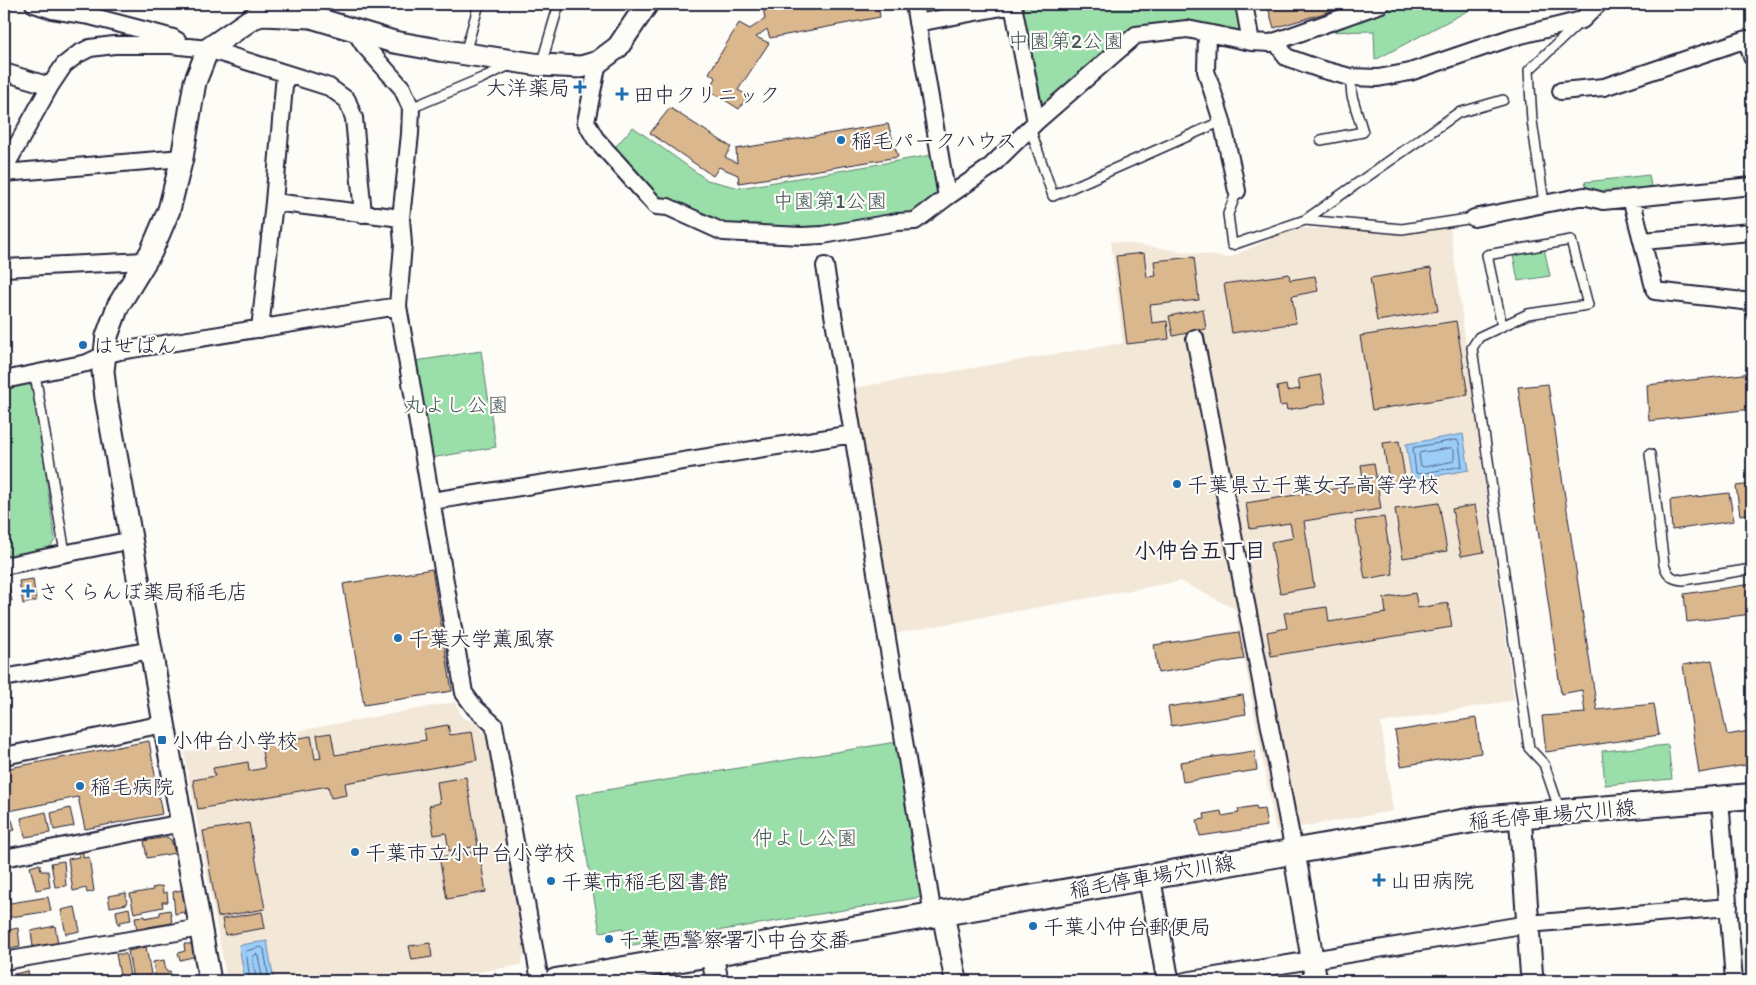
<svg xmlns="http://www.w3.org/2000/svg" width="1756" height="985" font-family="Itim,'Klee One',sans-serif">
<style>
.built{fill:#f3e7d7}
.green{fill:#9adeaa;stroke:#5e8072}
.water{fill:#9bcdf8;stroke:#6b89ac}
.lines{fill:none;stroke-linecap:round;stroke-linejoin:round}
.shore{stroke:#526687;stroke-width:1}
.building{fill:#dbb78d;stroke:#22223b}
.service-casing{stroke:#22223b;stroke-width:12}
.minor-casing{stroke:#22223b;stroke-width:20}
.tertiary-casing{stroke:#22223b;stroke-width:25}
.secondary-casing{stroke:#22223b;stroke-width:28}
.path{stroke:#22223b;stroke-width:2.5;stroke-dasharray:4 4;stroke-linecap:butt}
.service{stroke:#fdfcf7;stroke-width:9}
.minor{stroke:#fdfcf7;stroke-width:16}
.tertiary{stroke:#fdfcf7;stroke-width:21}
.secondary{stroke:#fdfcf7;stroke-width:24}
.poi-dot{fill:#1f6fb2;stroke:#fdfcf7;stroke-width:2}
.labels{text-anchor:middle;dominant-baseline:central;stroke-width:4.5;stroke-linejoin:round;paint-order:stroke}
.park-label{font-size:21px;fill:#465a5c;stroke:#fdfcf7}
.poi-label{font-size:21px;fill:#22223b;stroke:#fdfcf7;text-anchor:start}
.street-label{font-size:21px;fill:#22223b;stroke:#fdfcf7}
.neighbourhood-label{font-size:22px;font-weight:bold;fill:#22223b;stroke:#fdfcf7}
</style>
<rect width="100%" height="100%" fill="#fdfcf7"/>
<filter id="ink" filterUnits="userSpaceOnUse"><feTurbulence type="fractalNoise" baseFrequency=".02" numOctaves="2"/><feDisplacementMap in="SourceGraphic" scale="10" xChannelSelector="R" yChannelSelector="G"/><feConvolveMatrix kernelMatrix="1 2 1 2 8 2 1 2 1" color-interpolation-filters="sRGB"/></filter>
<g filter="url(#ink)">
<path class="built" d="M1450,227L1514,700L1381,723L1393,811L1276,831L1235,609L1180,581L893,634L853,388L1123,343L1111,241L1229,258L1293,228L1421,230Z
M455,702L462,717L477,724L489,739L525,952L520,965L424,981H227L184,752Z"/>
<path class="green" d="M1020,4H1238L1243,27L1235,33L1131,32L1048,103L1041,101Z
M1392,4H1472L1473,8L1375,60L1374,31L1315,32Z
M633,127L707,180L740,188L932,155L937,194L912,213L819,229L726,227L661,202L618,158L616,146Z
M1649,175L1652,192L1601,197L1588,193L1585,182Z
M1544,248L1550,276L1518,281L1513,254Z
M481,351L496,447L431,458L415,361Z
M27,383L34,389L55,540L48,550L4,559V388Z
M896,742L922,897L626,946L623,928L600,932L576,795Z
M1668,745L1672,779L1605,785L1602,751Z"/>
<path class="water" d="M1463,434L1469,470L1412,480L1406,444Z
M267,941L274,981H245L239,945Z"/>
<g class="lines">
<path class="shore" d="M1457,440L1459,443L1462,466L1419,474L1416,473L1413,448Z
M1452,448L1454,450V461L1424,467L1421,466L1419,455L1420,453Z
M250,981L246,951L261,947L264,949L269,981
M256,981L253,957L256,954L258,956L263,981"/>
</g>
<path class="building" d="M778,4H878L880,17L770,38L767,29L756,37L769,43L738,90L748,96L739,109L709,90L716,78L709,73L739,23L750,29L765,19L763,7Z
M1267,4H1355L1274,28Z
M670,108L731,147L725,157L737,163L736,149L888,124L898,157L739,183L738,175L719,167L713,176L650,133Z
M1144,253L1147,277L1156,276L1154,261L1194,257L1199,300L1150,305L1152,323L1167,321L1169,339L1127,344L1116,256Z
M1431,268L1438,311L1377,321L1370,278Z
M1289,274L1290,280L1315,276L1318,291L1292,296L1296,323L1232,333L1224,284Z
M1203,309L1206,329L1173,336L1169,316Z
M1456,321L1468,395L1372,410L1360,336Z
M1752,373V409L1649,421L1647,385Z
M1320,375L1326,403L1287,410L1286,405L1280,406L1277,387L1286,385L1287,391L1300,389L1298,379Z
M1548,384L1597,710L1654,704L1659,735L1546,752L1542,716L1585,713L1582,690L1561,694L1518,387Z
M1399,441L1406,484L1390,487L1383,443Z
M1374,463L1381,509L1304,521L1314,587L1280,593L1271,542L1293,538L1290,523L1250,529L1246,503L1364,484L1361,465Z
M1752,484V513L1740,515L1736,486Z
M1729,493L1734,521L1672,530L1670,500Z
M1439,503L1447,551L1403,558L1395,509Z
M1475,505L1484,552L1461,556L1452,509Z
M1384,517L1393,574L1365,579L1355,521Z
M432,569L452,691L364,705L343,584Z
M7,578L12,601H7L5,609H4V579Z
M33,579L36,601L23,604L19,581Z
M1752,584V614L1687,622L1684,594Z
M1415,593L1418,608L1448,603L1452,627L1271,656L1267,632L1287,628L1284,613L1327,607L1329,622L1386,613L1384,598Z
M1239,632L1244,659L1158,673L1154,645Z
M1712,660L1727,735L1749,731L1744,714L1752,711V764L1699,773L1683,665Z
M1243,695L1246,714L1171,726L1168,707Z
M1476,718L1481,753L1401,766L1395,731Z
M448,725L450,735L472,732L477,760L345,783L347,795L331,798L328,786L198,809L193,780L215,776L213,768L248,762L249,771L265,768L261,745L311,736L315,759L321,758L317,735L331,733L335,755L426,740L424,729Z
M149,741L162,814L85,829L78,797L4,812V769Z
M1254,751L1257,770L1183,782L1180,762Z
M466,777L478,846L449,851L446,833L434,835L429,806L440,803L437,782Z
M1256,806L1257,810L1264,809L1267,826L1200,836L1197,820L1205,819L1204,814L1221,811L1222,816L1239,813L1238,809Z
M70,808L74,826L54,830L51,813Z
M46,812L50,833L25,837L21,818Z
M12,820L15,830L4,832V822Z
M249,823L265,909L218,917L203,831Z
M167,837L171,840L175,853L147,858L144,841Z
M479,851L486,892L447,899L439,857Z
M83,852V858L89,857L94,891L87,893L86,888L73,891L68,859L79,857L78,853Z
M64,861L66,886L55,887L51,863Z
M40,864L41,871H48L50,887L36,890L30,867Z
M6,879L10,901L4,902V880Z
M162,886L163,893L167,892L168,902H162L163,907L134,913L130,894L153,890L152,888Z
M185,889L189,914L185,915L184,912L175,914L173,892Z
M126,893L127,904L110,907L108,896Z
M48,897L51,911L4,918V904Z
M75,907L80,931L66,934L61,910Z
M129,908L131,920L120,922V924H118L116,911Z
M170,910L172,923L148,927V930L137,931L135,917L145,916V918L160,915V912Z
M262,912L265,928L225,935L222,919Z
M55,926L58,943L33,947L31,931Z
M18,928L20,947L4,950V931Z
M430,943L432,957L412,960L409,946Z
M184,944H192L197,946V956L180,960L178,953L185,951Z
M146,947L151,974L148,976L149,981H140L138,978L133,979L128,951Z
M116,954H126L131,981H121Z
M164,960L166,971H170L172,981H156L153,962Z
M28,971L30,981H16L14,974Z"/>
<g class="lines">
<defs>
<path id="service" d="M465,53L479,4
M541,65L559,4
M411,108L482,78L510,65
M1030,128L1053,196L1222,121
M1321,140L1363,132L1352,96L1350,77
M1237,191L1228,214L1232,245L1305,220L1458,113L1503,100
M1544,203L1532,121L1529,70L1578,24
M1305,220L1402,229L1474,218
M1502,326L1487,255L1571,240L1588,305L1528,314L1479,337L1472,348L1529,748L1544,764L1560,811
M35,374L65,553
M1650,454L1664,565C1668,575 1671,579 1683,580L1752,569"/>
<path id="minor" d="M34,4L52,10L90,16L151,32L173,38L178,41
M914,4L947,197L989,168L1036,122L1136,35L1187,29L1207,33
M1244,4L1251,42
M917,23L1013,5L1036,122
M355,31L364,45L402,88L411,108L410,134L401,218L403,244L398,306L464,693L475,708L494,725L540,981
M1276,41L1286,57L1320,69L1350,77L1378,78L1410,72L1513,37L1582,20L1598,4
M598,62L586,122L595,138L656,206L668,207L723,232L802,236L823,235L897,222L915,221L947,197
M4,72L50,86
M1561,91L1604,87L1747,39L1752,57
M4,169L50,86L64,65L78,54L90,48L114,45H171L208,49L329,87L347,100L354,118L363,214
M4,173L182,158
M1237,191L1222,121L1206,71L1207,33L1251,42L1271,43L1381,4
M1631,198L1655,291L1752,302
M274,202L401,218
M1474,218L1584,196L1603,201L1752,186
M1642,241L1752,232
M825,266L933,915
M4,268L145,261
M260,329L274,202L285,74
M1195,338L1294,852
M4,380L87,363L104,355L120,351L398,306
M432,501L853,434
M4,566L132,540
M4,678L151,650
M4,756L164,724
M1720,799L1734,981
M4,858L182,823
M4,961L201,928
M1185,981L1528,924L1729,907"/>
<path id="tertiary" d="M1520,815L1532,981
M1294,852L1316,981
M1149,876L1168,981
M943,913L956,981
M712,954L717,981
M210,981L106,398L103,371L107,336L118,306L151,252L169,210L182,158L195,82L208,49L253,18L262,15L285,16L311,17L394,42L439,50L541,65L581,67L598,62L618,47L647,4"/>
<path id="secondary" d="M556,981L1479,819L1752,796"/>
</defs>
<use href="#service" class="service-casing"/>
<use href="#minor" class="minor-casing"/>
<use href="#tertiary" class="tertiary-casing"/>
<use href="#secondary" class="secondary-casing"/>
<path class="path" d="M462,981L495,975L494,973"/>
<use href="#service" class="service"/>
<use href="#minor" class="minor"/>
<use href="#tertiary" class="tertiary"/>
<use href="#secondary" class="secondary"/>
</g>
</g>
<g class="poi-dot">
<path d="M577.5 79.5h5v5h5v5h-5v5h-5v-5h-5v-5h5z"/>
<path d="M619.5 86.5h5v5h5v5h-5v5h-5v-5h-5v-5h5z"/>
<circle cx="841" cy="140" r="5"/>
<circle cx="83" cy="345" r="5"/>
<circle cx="1177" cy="484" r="5"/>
<path d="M25.5 583.5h5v5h5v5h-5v5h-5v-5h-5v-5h5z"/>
<circle cx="398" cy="638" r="5"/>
<rect x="157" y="735" width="10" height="10" rx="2.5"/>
<circle cx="80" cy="786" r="5"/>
<circle cx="355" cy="852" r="5"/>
<path d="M1376.5 872.5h5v5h5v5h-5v5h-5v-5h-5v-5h5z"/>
<circle cx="551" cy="881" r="5"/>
<circle cx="1033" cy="926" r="5"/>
<circle cx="609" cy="939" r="5"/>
</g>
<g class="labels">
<g class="park-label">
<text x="1066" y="40">中園第2公園</text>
<text x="830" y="200">中園第1公園</text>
<text x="456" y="404">丸よし公園</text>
<text x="805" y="837">仲よし公園</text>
</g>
<g class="poi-label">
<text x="570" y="87" text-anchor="end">大洋薬局</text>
<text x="633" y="94">田中クリニック</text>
<text x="851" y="140">稲毛パークハウス</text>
<text x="93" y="345">はせぱん</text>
<text x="1187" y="484">千葉県立千葉女子高等学校</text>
<text x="38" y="591">さくらんぼ薬局稲毛店</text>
<text x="408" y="638">千葉大学薫風寮</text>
<text x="172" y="740">小仲台小学校</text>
<text x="90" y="786">稲毛病院</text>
<text x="365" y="852">千葉市立小中台小学校</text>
<text x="1390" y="880">山田病院</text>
<text x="561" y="881">千葉市稲毛図書館</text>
<text x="1043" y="926">千葉小仲台郵便局</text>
<text x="619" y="939">千葉西警察署小中台交番</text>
</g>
<g class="street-label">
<text transform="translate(1552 814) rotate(-5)">稲毛停車場穴川線</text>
<text transform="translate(1152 876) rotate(-10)">稲毛停車場穴川線</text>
</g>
<g class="neighbourhood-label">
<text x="1200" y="550">小仲台五丁目</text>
</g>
</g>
<rect width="1756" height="985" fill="none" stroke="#fdfcf7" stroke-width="20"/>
<rect x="10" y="10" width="1736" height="965" fill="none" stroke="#22223b" stroke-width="2" filter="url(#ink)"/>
</svg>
